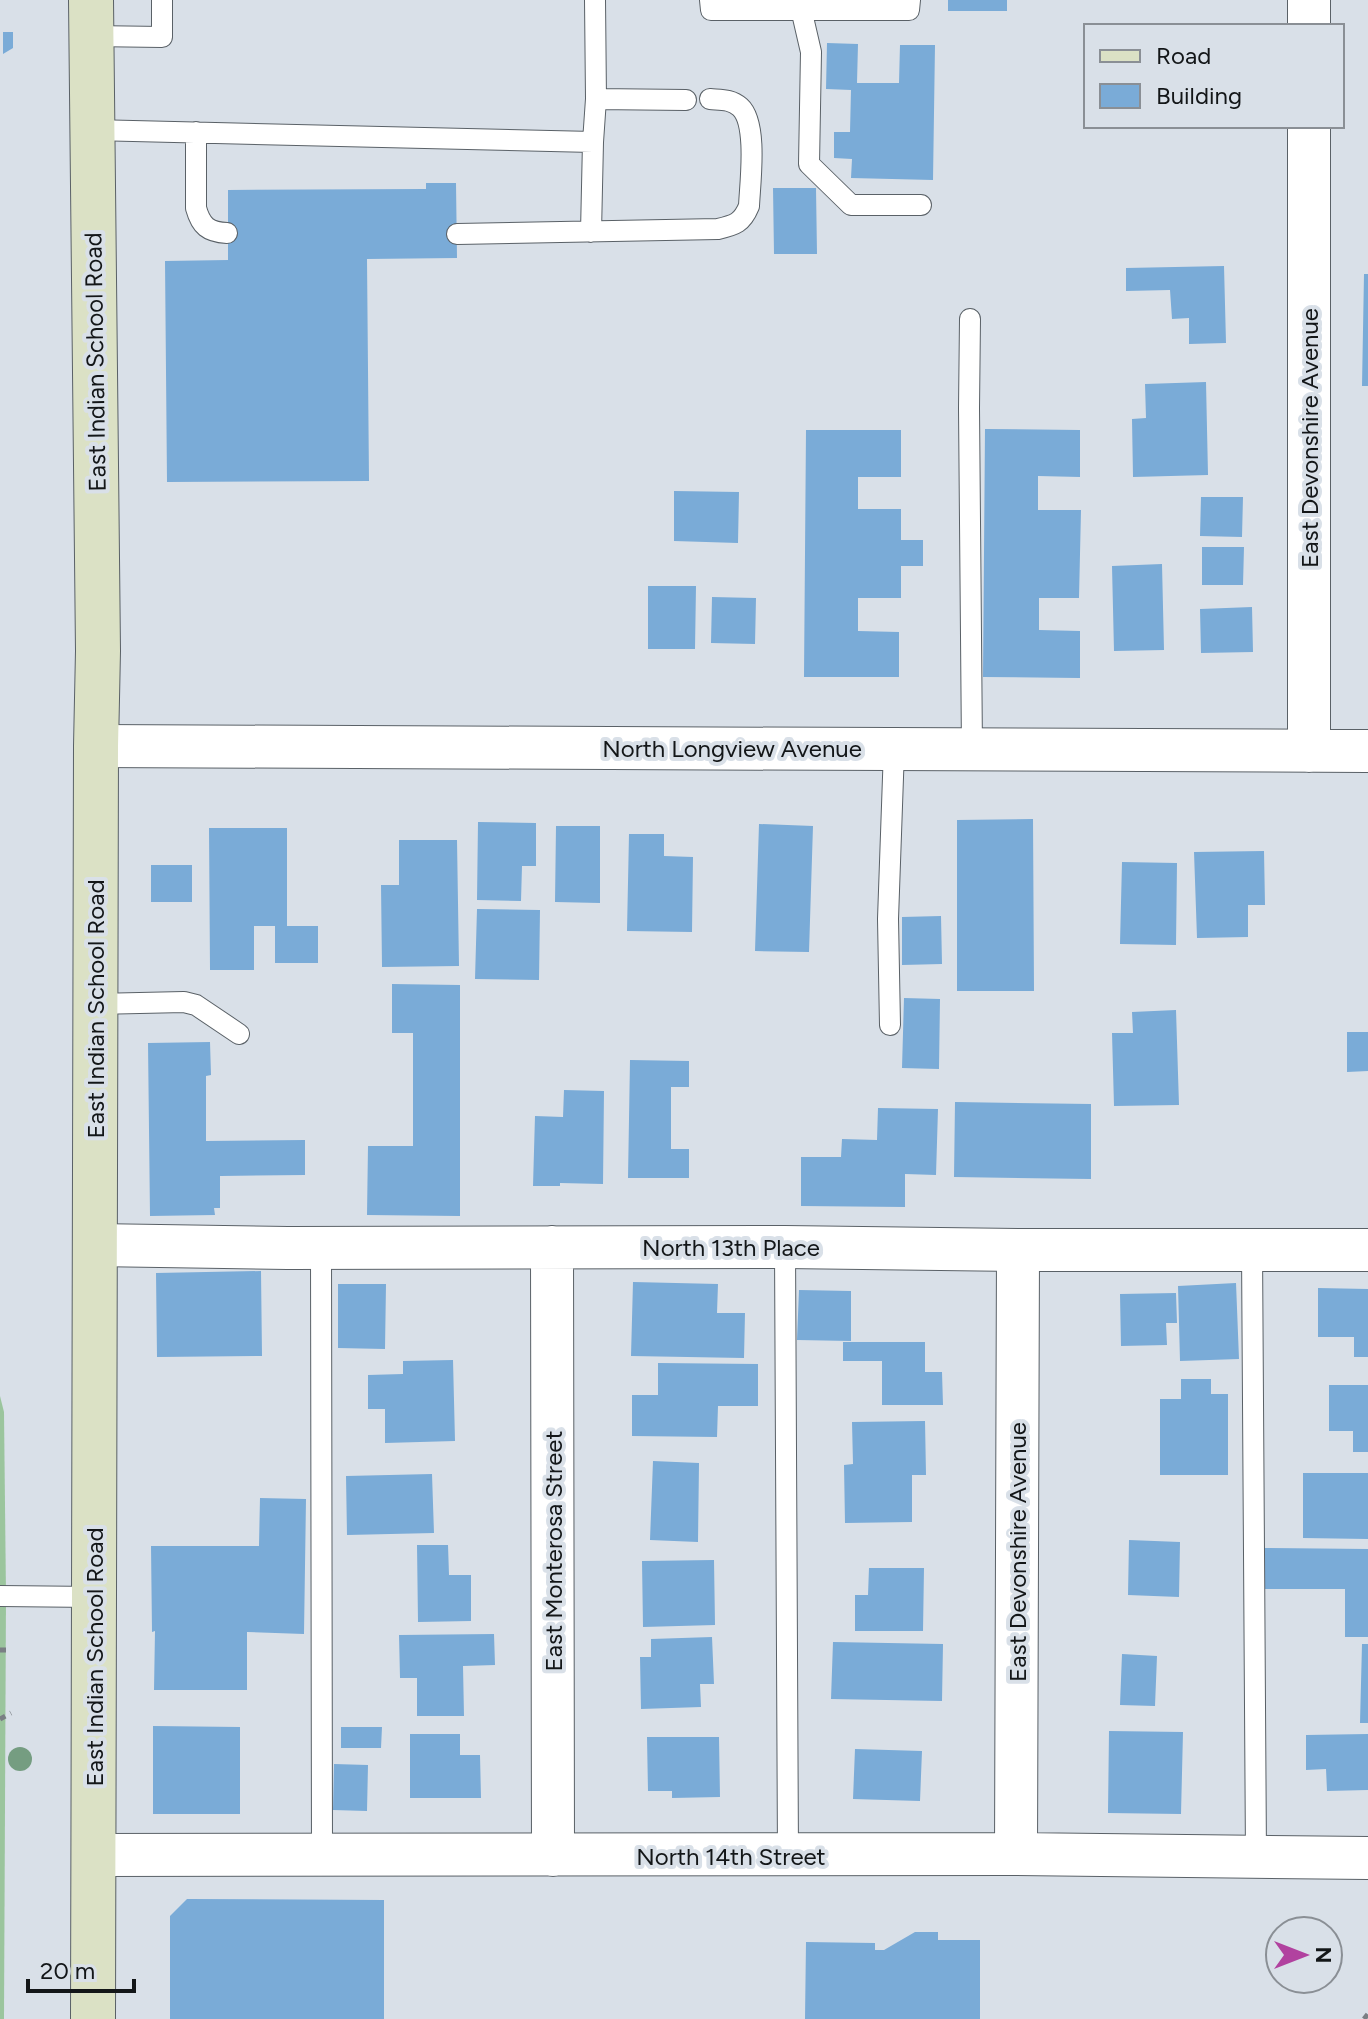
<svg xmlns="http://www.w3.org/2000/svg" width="1368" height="2019" font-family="Figtree,sans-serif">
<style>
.green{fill:#9bc59d}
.building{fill:#7aabd7}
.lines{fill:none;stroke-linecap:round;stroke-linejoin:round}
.service-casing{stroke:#5a6167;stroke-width:22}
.minor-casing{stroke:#5a6167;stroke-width:44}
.secondary-casing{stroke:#5a6167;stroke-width:46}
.path{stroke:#7a7f84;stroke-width:5;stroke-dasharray:6 6;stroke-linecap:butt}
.service{stroke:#fff;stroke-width:20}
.minor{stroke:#fff;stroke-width:42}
.secondary{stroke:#dbe1c5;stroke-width:44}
.tree{fill:#759d81}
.labels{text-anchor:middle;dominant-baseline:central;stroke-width:8;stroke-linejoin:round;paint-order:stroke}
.street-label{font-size:24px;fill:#131618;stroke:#d9e0e8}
</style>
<rect width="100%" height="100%" fill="#d9e0e8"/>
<path class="green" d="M0,1396L4,1412L6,1596L4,2019H0Z"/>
<path class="building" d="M948,0H1007V11H948Z
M3,32H13V48L3,54Z
M827,43L858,44L857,83H899L900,45H935L933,180L851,178L852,159L834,158V132H850L851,90L826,89Z
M426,183H456L457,258L367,259L369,481L167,482L165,261L228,260V190L426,189Z
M773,188H816L817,254H774Z
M1224,266L1226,343L1189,344V318L1172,319L1170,290L1126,291V268Z
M1364,274H1368V386H1362Z
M1206,382L1208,475L1133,477L1132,419L1146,418L1145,384Z
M985,429L1080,430V477L1038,476V510H1081L1079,598H1039V630L1080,631V678L983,677Z
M806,430H901V477H858V509H901V540H923V566H901V598H858V631L899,632V677H804Z
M674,491L739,492L738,543L674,541Z
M1201,497H1243L1242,537L1200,536Z
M1202,547H1244L1243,585H1202Z
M1162,564L1164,650L1114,651L1112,566Z
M648,586H696L695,649H648Z
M712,597L756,598L755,644L711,643Z
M1252,607L1253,652L1201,653L1200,609Z
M1033,819L1034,991H957V820Z
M478,822L536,823V866H522L521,901L477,900Z
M759,824L813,826L809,952L755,951Z
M556,826H600V903L555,902Z
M209,828H287V926H318V963H275V926H254V970H210Z
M629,834H664V856L693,857L692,932L627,931Z
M399,840H457L459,966L382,967L381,885H399Z
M1264,851L1265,905H1248V937L1197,938L1194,852Z
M1122,862L1177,863L1176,945L1120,944Z
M151,865H192V902H151Z
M477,909L540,910L539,980L475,979Z
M941,916L942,964L902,965V917Z
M392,984L460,985V1216L367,1215L368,1146H413V1033H392Z
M904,998L940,999L939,1069L902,1068Z
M1176,1010L1179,1105L1114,1106L1112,1033H1133L1132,1012Z
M1347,1032H1368V1071L1347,1072Z
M210,1042L211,1075L206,1076V1141L305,1140V1175L220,1176V1208H214L215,1215L150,1216L148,1043Z
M630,1060L689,1061V1087H671V1149H689V1178H628Z
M564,1090L604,1091L603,1184L560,1183V1186H533L535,1116L563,1117Z
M955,1102L1091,1104V1179L954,1177Z
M878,1108L938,1109L936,1175L905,1174V1207L801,1206V1157H841L842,1139L877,1140Z
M261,1271L262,1356L157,1357L156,1273Z
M633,1282L718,1284L717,1313H745L744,1358L631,1356Z
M1236,1283L1239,1359L1180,1361L1178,1286Z
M338,1284H386L385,1349L338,1348Z
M1318,1288L1368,1289V1357H1354V1337H1318Z
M799,1290L851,1291V1341L797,1340Z
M1176,1293L1177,1323H1166L1167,1345L1121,1346L1120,1294Z
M843,1342H925V1372H942L943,1405H882V1361H843Z
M453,1360L455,1441L385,1443V1409H368V1375L403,1374V1361Z
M658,1363L758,1364V1406H718L717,1437L632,1436V1395H658Z
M1181,1379H1211V1394H1228V1475H1160V1399H1181Z
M1329,1385H1368V1452H1353V1431H1329Z
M925,1421L926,1475H912V1522L845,1523L844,1465L853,1464L852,1422Z
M653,1461L699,1463L698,1542L650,1540Z
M1303,1473H1368V1539L1303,1538Z
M432,1474L434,1533L347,1535L346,1476Z
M260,1498L306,1499L304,1634L247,1632V1690H154L155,1631L152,1632L151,1546H259Z
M1129,1540L1180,1542L1179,1597L1128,1595Z
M417,1545H448L449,1575H471V1621L418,1622Z
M1264,1548L1368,1549V1637H1345V1589H1264Z
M714,1560L715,1625L643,1627L642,1561Z
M869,1568H924L923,1631H855V1595H868Z
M494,1634L495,1665L463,1666L464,1716H417V1678H400L399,1635Z
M712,1637L714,1684H700L701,1707L641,1709L640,1657H651V1639Z
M833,1642L943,1644L942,1701L831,1699Z
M1362,1644H1368V1723H1360Z
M1122,1654L1157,1656L1155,1706L1120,1705Z
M153,1726L240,1727V1814H153Z
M341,1727H382L381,1748H341Z
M1109,1731L1183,1732L1181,1814L1108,1813Z
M410,1734H460V1755H480L481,1798H410Z
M1368,1734V1790L1327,1791L1326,1769L1306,1770V1735Z
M647,1737H719L720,1797L672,1798V1791H648Z
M855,1749L922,1751L920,1801L853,1799Z
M334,1764L368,1765L367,1811L333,1810Z
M187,1899L384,1900V2019H170V1916Z
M915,1932H938V1940H980V2019H805L806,1942L875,1943V1950H884Z"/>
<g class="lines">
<defs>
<path id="service" d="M710,0L711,10H909L910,0
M799,0L811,52L809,164L851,205H921
M91,36L162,37V0
M596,99L686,100
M92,130L593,142L596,99L595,0
M196,132V208C201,226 208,232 227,233
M591,232L593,142
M457,234L718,229C735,225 742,223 749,206C750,183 758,123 740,107C731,99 721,100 710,99
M970,319L969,408L972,749
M95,1004L184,1002L196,1005L239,1034
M890,1025L888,919L894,749
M785,1247L788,1856
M321,1248L322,1855
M1252,1249L1256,1857
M0,1596L94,1597"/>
<path id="minor" d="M1309,0V26
M1309,126V751
M96,746L1368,751
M95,1245L288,1248L785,1247L1018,1250H1368
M552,1247L553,1855
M1016,1854L1018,1250
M94,1855L1016,1854L1368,1858"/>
<path id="secondary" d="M91,0L98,651L96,746L93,2019"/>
</defs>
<use href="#service" class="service-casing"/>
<use href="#minor" class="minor-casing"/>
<use href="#secondary" class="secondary-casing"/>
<path class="path" d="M0,1650H12
M0,1719L11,1713
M1364,2019L1368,2014"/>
<use href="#service" class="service"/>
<use href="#minor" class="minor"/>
<use href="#secondary" class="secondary"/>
</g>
<circle class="tree" cx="20" cy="1759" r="12"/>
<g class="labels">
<g class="street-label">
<text transform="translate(95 362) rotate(-91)">East Indian School Road</text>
<text transform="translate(1309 438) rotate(-90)">East Devonshire Avenue</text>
<text x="732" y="748">North Longview Avenue</text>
<text transform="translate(95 1009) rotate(-90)">East Indian School Road</text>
<text x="731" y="1247">North 13th Place</text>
<text transform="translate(553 1551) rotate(-90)">East Monterosa Street</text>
<text transform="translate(1017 1552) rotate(-90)">East Devonshire Avenue</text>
<text transform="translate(94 1657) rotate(-90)">East Indian School Road</text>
<text x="731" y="1856">North 14th Street</text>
</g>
</g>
<rect x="1084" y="24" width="260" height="104" fill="#d9e0e8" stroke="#8a8f95" stroke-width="2"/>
<rect x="1100" y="50" width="40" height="12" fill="#dbe1c5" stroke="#8a8f95" stroke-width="2"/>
<text x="1156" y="64" font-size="24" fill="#131618">Road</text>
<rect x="1100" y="84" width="40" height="24" fill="#7aabd7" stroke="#8a8f95" stroke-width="2"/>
<text x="1156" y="104" font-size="24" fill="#131618">Building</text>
<g transform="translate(1304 1955) rotate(90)"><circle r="38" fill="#d9e0e8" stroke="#8a8f95" stroke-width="2"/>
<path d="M0-6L14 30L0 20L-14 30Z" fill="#b1429f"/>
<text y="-12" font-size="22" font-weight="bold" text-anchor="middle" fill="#131618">N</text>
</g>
<path d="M28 1979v12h106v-12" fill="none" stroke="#131618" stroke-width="4"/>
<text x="40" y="1979" font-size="24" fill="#131618" stroke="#d9e0e8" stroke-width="6" paint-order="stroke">20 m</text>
</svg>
